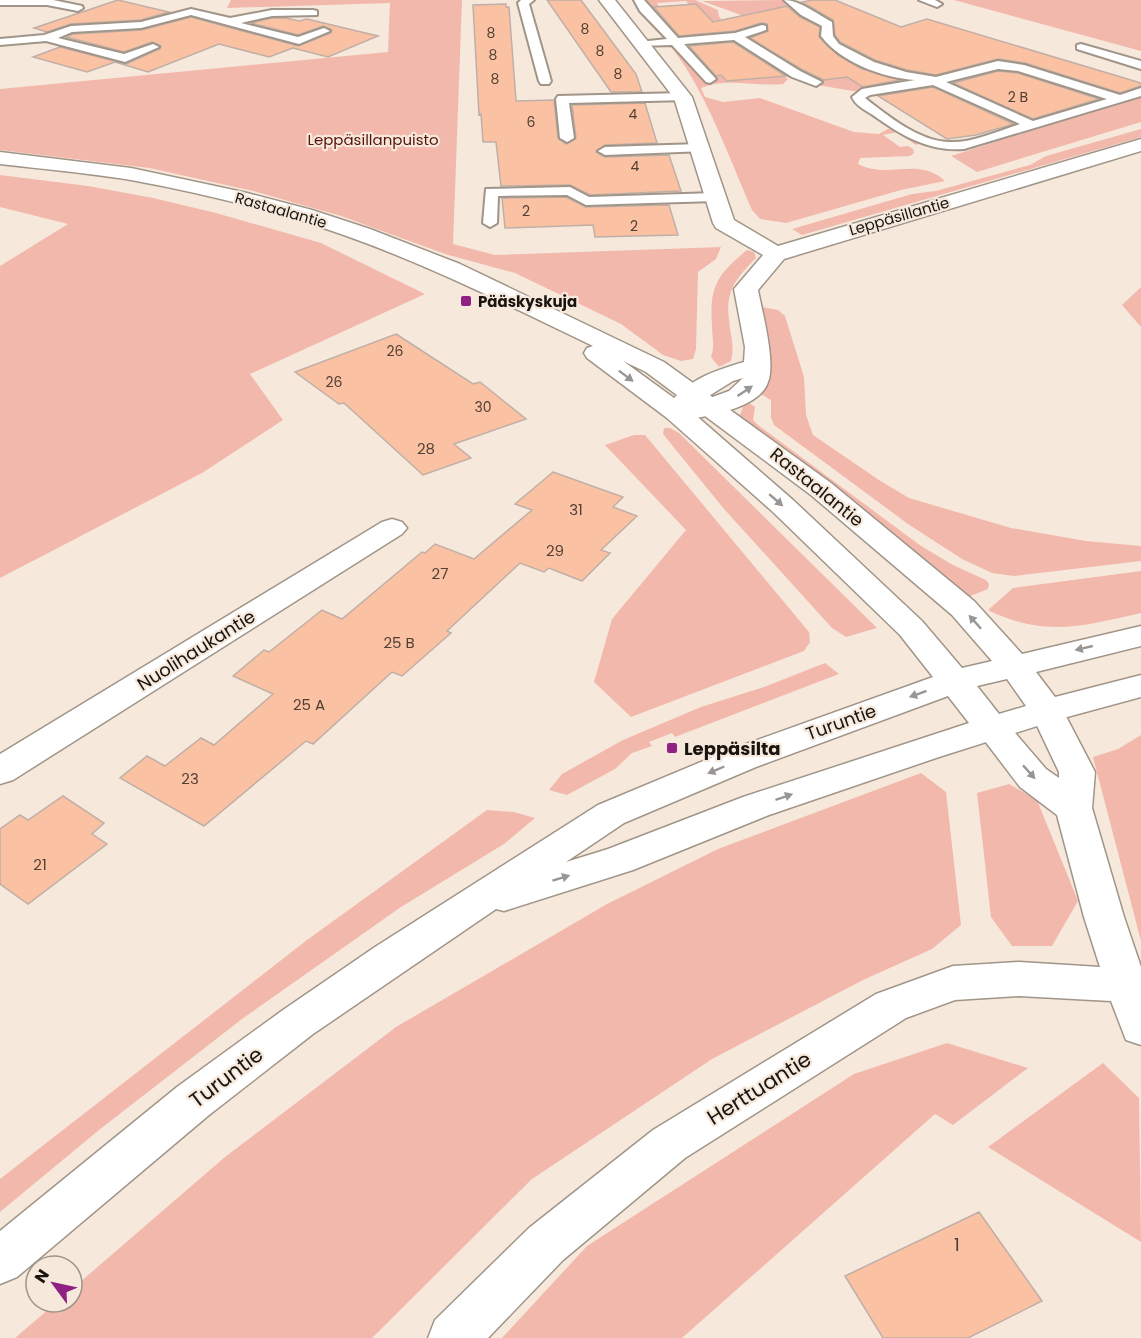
<svg xmlns="http://www.w3.org/2000/svg" width="1141" height="1338" font-family="Poppins,sans-serif">
<style>
.green{fill:#f3b8ac}
.building{fill:#fac1a2;stroke:#c0afa7;stroke-width:1.5}
.lines{fill:none;stroke-linecap:round;stroke-linejoin:round}
.service-casing{stroke:#a09588;stroke-width:4}
.minor-casing{stroke:#a09588;stroke-width:3}
.primary-casing{stroke:#a09588;stroke-width:3}
.service{fill:#fff;fill-rule:evenodd}
.minor{fill:#fff;fill-rule:evenodd}
.primary{fill:#fff;fill-rule:evenodd}
.oneway{fill:#989593}
.poi-dot{fill:#902081;stroke:#f6e9dc;stroke-width:2}
.labels{text-anchor:middle;dominant-baseline:central;stroke-width:4.5;stroke-linejoin:round;paint-order:stroke}
.far-number-label{font-size:14px;fill:#513f34}
.far-park-label{font-size:15px;fill:#58130a;stroke:#f6e9dc}
.far-street-label{font-size:15px;fill:#191410;stroke:#f6e9dc}
.far-poi-label{font-size:15px;font-weight:bold;fill:#191410;stroke:#f6e9dc;text-anchor:start}
.number-label{font-size:15px;fill:#513f34}
.street-label{font-size:18px;fill:#191410;stroke:#f6e9dc}
.poi-label{font-size:18px;font-weight:bold;fill:#191410;stroke:#f6e9dc;text-anchor:start}
.near-number-label{font-size:18px;fill:#513f34}
.near-street-label{font-size:21px;fill:#191410;stroke:#f6e9dc}
</style>
<rect width="100%" height="100%" fill="#f6e9dc"/>
<path class="green" d="M231,0H462L453,244L495,255L721,247L716,259L698,272L696,349L693,359L681,361L663,355L621,324L515,273L445,254L341,216L253,191L149,168L0,150V89L388,52L390,3L227,8Z
M644,0H695L718,10C718,25 734,24 743,30L718,27L696,4L689,5L686,1L657,3L660,8L645,6Z
M784,0L796,11L790,16L803,19L805,26L819,29L785,35L776,30L751,34L761,41L754,42L750,39L749,33L773,26L768,25L746,30L741,15L702,1Z
M954,0H1141V51Z
M818,34L823,35L899,81L919,78L928,80L859,92L817,85L806,75L813,73L825,80L851,76L802,40Z
M747,44L785,72L782,75L788,79L783,84C756,87 727,77 701,88L705,97L723,102L760,98L854,132L879,134L888,129L897,128L923,142L916,145L897,132L883,135L900,147L908,146L913,149L914,153L910,156L860,158L858,164C889,180 918,156 945,181L901,190L786,223L760,219L752,210C730,160 705,89 671,47H677L702,77L721,75L727,81L756,78L736,46Z
M1141,96V122L977,172L951,156Z
M1141,129V137L802,235L792,229L912,194L936,191L1030,165L1046,156Z
M0,175L88,186L153,198L216,213L321,243L425,294L250,374L283,420L202,473L0,578V266L68,224L0,207Z
M747,250L754,252L756,258C737,277 725,291 729,319C730,335 735,345 731,361L719,367L711,357C715,346 712,337 712,325C709,286 718,274 747,250Z
M1141,287V327L1122,305Z
M762,307L778,310L785,316L804,377L806,415L813,435L879,480L909,498L1011,528L1086,541L1141,546V561L1014,576L992,573L962,559L908,524L774,425L771,418V400L759,393L771,370Z
M748,402L755,407L753,420L758,425L921,546L953,565L986,580L989,584L988,589L968,597L744,423L740,415L743,407Z
M664,428H670L679,433L877,628L846,637L832,628L724,509L663,434Z
M634,435H645L809,632L810,642L804,651L631,717L594,682L612,619L686,530L605,445Z
M1141,571V613C1083,626 1045,638 988,610L1013,588Z
M825,663L839,674L675,737L672,733L649,742L652,746L632,753L615,769L567,795L549,790L562,774L623,740L701,707L764,687Z
M1141,735V941L1093,757L1118,749Z
M921,773L946,792L961,925L932,949L863,980L712,1059L532,1179L372,1338H15L57,1302H72V1289L225,1157L396,1027L607,904L718,849Z
M1009,784L1037,800L1078,901L1052,946H1012L991,917L977,793Z
M487,810L514,812L535,818L504,844L401,907L242,1019L99,1130L0,1212V1179L307,940Z
M947,1043L1028,1068L953,1125L935,1114L682,1338H502L587,1246L854,1074Z
M1103,1063L1139,1098L1141,1242L988,1147Z"/>
<path class="building" d="M118,0L169,12L141,20L71,24L47,32L34,28Z
M547,0H581L636,74L642,92H611Z
M813,0H835L901,27L927,19L1141,83V86L1120,93L1025,63L998,59L936,75L907,70L875,60L840,42L835,35L833,20L802,2Z
M506,4V7H509L516,101L554,100L558,138L566,144L576,138L572,105L645,103L657,143L605,145L596,152L605,157L669,155L681,191L590,195L570,185L501,186L496,142H483L481,114L479,115L473,5Z
M696,4L713,22L787,6L800,17L820,27L819,37L838,55L862,69L900,80L863,87L847,77L824,80L801,69L750,38L768,31L767,24L761,23L735,31L679,36L654,7Z
M191,17L298,46L331,33L332,30L323,26L298,35L251,23L272,18H286L299,21L307,19L378,36L328,57L293,48L269,57L219,44L148,72L115,62L87,72L33,57L60,47L126,64L160,49L161,46L152,42L124,52L66,37L73,34L142,30Z
M733,42L786,76L727,81L721,75L716,76L689,46Z
M998,71L1018,73L1099,99L1033,119L953,83Z
M933,87L1014,124L976,135L947,139L878,96Z
M566,197L586,207L669,205L678,235L595,237L593,225L505,228L502,198Z
M396,334L473,384L480,382L526,419L454,444L471,458L423,475L344,403L339,404L295,372Z
M553,472L623,497L613,507L637,516L601,550L610,553L582,581L549,568L544,572L520,563L447,631L451,633L402,676L392,672L313,744L306,741L204,826L120,778L147,756L165,766L201,738L214,745L273,694L233,676L264,650L269,652L322,610L342,619L422,552L425,553L435,544L474,559L532,510L515,504Z
M63,796L104,823L92,834L107,844L28,904L0,884V829L20,815L28,820Z
M979,1212L1042,1301L968,1338H883L845,1276Z"/>
<g class="lines">
<defs>
<path id="service" d="M0,0H53L82,6L83,8L78,11L47,5H0Z
M521,0H534L529,4L551,81L549,84H541L539,81L518,3Z
M634,0H644L678,38L735,33L762,25L766,26V30L745,37L800,71L822,82L816,86L792,77L734,40L684,44L716,79L710,83L706,82L672,45L639,46V42L667,39L640,11Z
M784,0C799,0 817,14 832,22L833,36L839,44L874,62L906,72L936,77L998,61L1024,65L1120,95L1141,88V96L964,149C928,152 901,135 873,115C865,110 856,106 852,97L862,89L915,80C883,78 840,62 821,36L822,26L801,15ZM998,69L1018,71L1107,99L1033,121L946,82ZM933,85L1020,124C998,131 974,142 952,142C921,143 888,116 865,98L870,95Z
M919,0H935L942,4L937,7Z
M191,9L230,18L272,10H313L317,11V15L272,16L241,23L298,37L324,28L330,31L299,44L191,15L141,28L72,32L58,38L124,54L153,44L159,47L125,62L46,41L0,45V39L44,35L71,26L141,22Z
M1081,44L1141,61V69L1077,49V45Z
M683,93L689,97L687,100L569,103L574,138L567,142L560,138L556,99L558,96Z
M700,144L705,145L707,148L705,151L605,155L598,151L605,147Z
M570,187L589,197L715,193L722,197L715,201L586,205L567,195L498,196L497,223L490,227L483,223L486,189Z"/>
<path id="minor" d="M599,0H615L692,97L734,220L778,246L1141,139V151L784,259L758,290C762,311 776,363 768,382C763,399 737,409 722,412C704,417 685,422 667,418L663,412C684,381 710,372 744,362L745,347L734,289L763,255L716,228L713,223L674,98ZM743,378L729,391L699,402L733,381Z
M392,519L402,522L407,528L402,534L13,780L0,784V754L382,522Z
M1047,699L1059,703L1095,772L1092,808L1124,917L1141,967V1045L1126,1040L1111,1001L1019,996L955,1000L906,1018L685,1158L563,1260L488,1338H428L435,1320L529,1228L653,1130L876,994L953,966L1019,962L1100,967L1084,917L1057,815L1020,787L975,728L980,720L992,716L1004,720L1046,769L1059,778V772L1030,711L1035,703Z"/>
<path id="primary" d="M0,152L131,168L243,192L312,210L370,229L460,264L664,362L831,483L974,601L1022,654L1141,626V646L1036,672L1055,697L1141,675V697L1056,720L939,757L769,815L633,870L504,911L496,909L313,1034L209,1115L17,1277L0,1284V1231L177,1087L283,1010L375,947L598,805L732,749L933,677L900,635L773,512L667,418L587,358L584,353L587,348L593,346C496,299 399,250 295,219C242,203 186,190 131,180C88,173 44,169 0,164ZM623,361L646,372L811,495L952,615L992,661L962,668L922,621L793,500L685,406ZM1007,679L1026,706L999,714L977,686ZM948,696L969,723L743,797L608,849L566,862L624,823L756,767Z"/>
</defs>
<use href="#service" class="service-casing"/>
<use href="#minor" class="minor-casing"/>
<use href="#primary" class="primary-casing"/>
<use href="#service" class="service"/>
<use href="#minor" class="minor"/>
<use href="#primary" class="primary"/>
</g>
<defs><path id="oneway-solid" d="M-6-.8H1V-3.2L6.5 0L1 3.2V.8H-6Z" transform="scale(1.5)"/></defs>
<g class="oneway">
<use href="#oneway-solid" transform="translate(626 376) rotate(37)"/>
<use href="#oneway-solid" transform="translate(745 391) rotate(-34)"/>
<use href="#oneway-solid" transform="translate(776 500) rotate(41)"/>
<use href="#oneway-solid" transform="translate(975 622) rotate(-132)"/>
<use href="#oneway-solid" transform="translate(1084 648) rotate(167)"/>
<use href="#oneway-solid" transform="translate(918 694) rotate(160)"/>
<use href="#oneway-solid" transform="translate(716 770) rotate(157)"/>
<use href="#oneway-solid" transform="translate(1029 772) rotate(48)"/>
<use href="#oneway-solid" transform="translate(784 797) rotate(-19)"/>
<use href="#oneway-solid" transform="translate(561 878) rotate(-17)"/>
</g>
<g class="poi-dot">
<rect x="460" y="295" width="12" height="12" rx="3"/>
<rect x="666" y="742" width="12" height="12" rx="3"/>
</g>
<g class="labels">
<g class="far-number-label">
<text x="585" y="29">8</text>
<text x="491" y="33">8</text>
<text x="600" y="51">8</text>
<text x="493" y="55">8</text>
<text x="618" y="74">8</text>
<text x="495" y="79">8</text>
<text x="1018" y="97">2 B</text>
<text x="633" y="114">4</text>
<text x="531" y="122">6</text>
<text x="635" y="166">4</text>
<text x="526" y="211">2</text>
<text x="634" y="226">2</text>
<text x="395" y="351">26</text>
<text x="334" y="382">26</text>
<text x="483" y="407">30</text>
</g>
<g class="far-park-label">
<text x="373" y="139">Leppäsillanpuisto</text>
</g>
<g class="far-street-label">
<text transform="translate(281 210) rotate(16)">Rastaalantie</text>
<text transform="translate(899 216) rotate(-16)">Leppäsillantie</text>
</g>
<g class="far-poi-label">
<text x="478" y="301">Pääskyskuja</text>
</g>
<g class="number-label">
<text x="426" y="448">28</text>
<text x="576" y="509">31</text>
<text x="555" y="550">29</text>
<text x="440" y="573">27</text>
<text x="399" y="642">25 B</text>
<text x="309" y="704">25 A</text>
<text x="190" y="778">23</text>
<text x="40" y="864">21</text>
</g>
<g class="street-label">
<text transform="translate(817 487) rotate(39)">Rastaalantie</text>
<text transform="translate(196 650) rotate(-32)">Nuolihaukantie</text>
<text transform="translate(841 722) rotate(-20)">Turuntie</text>
</g>
<g class="poi-label">
<text x="684" y="748">Leppäsilta</text>
</g>
<g class="near-number-label">
<text x="957" y="1244">1</text>
</g>
<g class="near-street-label">
<text transform="translate(226 1077) rotate(-37)">Turuntie</text>
<text transform="translate(759 1088) rotate(-32)">Herttuantie</text>
</g>
</g>
<g transform="translate(54 1284) rotate(303)"><circle r="28" fill="#f6e9dc" stroke="#9e948a" stroke-width="1.5"/>
<path d="M0-4.5L10 22L0 15L-10 22Z" fill="#902081"/>
<text y="-9" font-size="16" font-weight="bold" text-anchor="middle" fill="#191410">N</text>
</g>
</svg>
